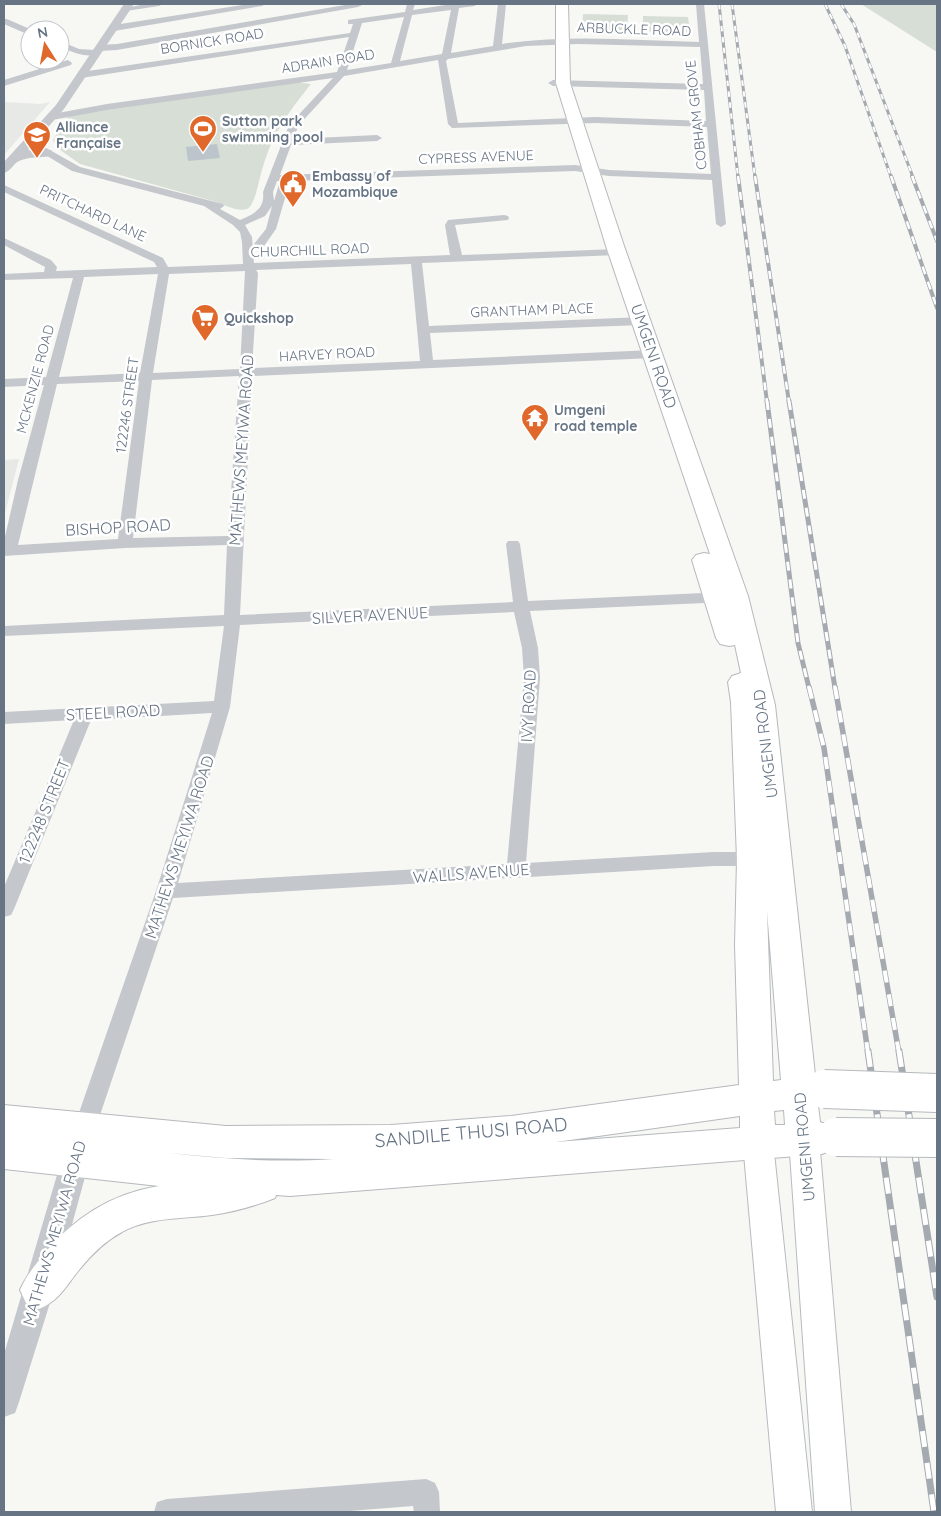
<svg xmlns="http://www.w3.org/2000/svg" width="941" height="1516" font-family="Quicksand,sans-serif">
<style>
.built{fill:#e7e9e7}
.green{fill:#d7ded5}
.water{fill:#bcc5cb}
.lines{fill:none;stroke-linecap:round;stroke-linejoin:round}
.secondary-casing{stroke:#b6bbc0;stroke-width:2}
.primary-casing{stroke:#b5b9bd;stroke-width:2}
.minor{fill:#c4c7cb;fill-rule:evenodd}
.tertiary{fill:#c4c7cb;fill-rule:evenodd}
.secondary{fill:#fff;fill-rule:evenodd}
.primary{fill:#fff;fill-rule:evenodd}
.rail-far4-casing{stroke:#a5aab0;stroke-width:3}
.rail-far3-casing{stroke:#a5aab0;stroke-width:4}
.rail-far2-casing{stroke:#a5aab0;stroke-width:5}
.rail-far1-casing{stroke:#a5aab0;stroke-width:5.5}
.rail-casing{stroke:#a5aab0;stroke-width:7}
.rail-far4{stroke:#fff;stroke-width:2;stroke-dasharray:5.5;stroke-linecap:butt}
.rail-far3{stroke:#fff;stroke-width:2.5;stroke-dasharray:8;stroke-linecap:butt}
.rail-far2{stroke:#fff;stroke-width:3;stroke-dasharray:9;stroke-linecap:butt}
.rail-far1{stroke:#fff;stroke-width:4;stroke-dasharray:12;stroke-linecap:butt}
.rail{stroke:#fff;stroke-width:5;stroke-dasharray:16;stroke-linecap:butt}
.primary-bridge-casing{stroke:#b5b9bd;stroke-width:40;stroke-linecap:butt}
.primary-bridge{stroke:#fff;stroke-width:38}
.labels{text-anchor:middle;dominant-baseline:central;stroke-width:5;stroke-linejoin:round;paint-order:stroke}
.far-street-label{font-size:14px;fill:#667484;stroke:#fff}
.far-poi-label{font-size:14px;font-weight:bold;fill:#667484;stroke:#fff;text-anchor:start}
.street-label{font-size:16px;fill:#667484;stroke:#fff}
.near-street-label{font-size:19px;fill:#667484;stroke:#fff}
</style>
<rect width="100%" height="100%" fill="#f7f7f4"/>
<path class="built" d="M4,102L40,104L50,102L4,155Z
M19,459L4,517V460Z"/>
<path class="green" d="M861,4H937V52Z
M583,14L628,15L627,31L582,30Z
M643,16L688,17L690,33L643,31Z
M295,82L311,84C288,113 272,134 262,170C259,179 255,206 247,209C236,212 223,204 213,201L80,164L56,147L53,140L65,119L73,115Z"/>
<path class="water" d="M217,144L220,158L188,161L186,147Z"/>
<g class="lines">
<defs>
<path id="secondary" d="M804,1125L815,1129L819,1139L851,1512H815L789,1139L793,1129Z
M758,1129L769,1133L773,1143L812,1512H776L743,1143L747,1133Z"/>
<path id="primary" d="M556,4H568L570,83L624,246L748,596L775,705L815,1075L830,1079L835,1090L830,1101L818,1105L820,1122L834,1127L839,1138L834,1149L822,1154L290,1196L276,1195L275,1198C255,1206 233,1212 212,1215C183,1219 148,1217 122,1232C105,1241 91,1255 79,1270C65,1287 60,1300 39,1309L26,1303L20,1290C26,1276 34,1267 43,1255C74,1218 110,1194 159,1186L4,1169V1105L226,1126L391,1125L511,1116L739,1085L735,945L737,859L731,702L728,682L732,676L741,673L735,645L729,646L720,644L716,638L692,560L696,555L704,553L710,554L606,246L556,83ZM767,911L781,1080L773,1081ZM784,1110L785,1125H775L774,1111ZM740,1116V1128L556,1142ZM168,1153L226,1158L334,1159C278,1163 224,1159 168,1153Z"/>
</defs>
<use href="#secondary" class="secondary-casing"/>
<use href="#primary" class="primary-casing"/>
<path class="minor" d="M145,4H163L159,6L126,11L122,9Z
M249,4H266L262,6L114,31L110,28L114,25Z
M351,4L362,5L358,7L117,50L99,51L95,48L99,45L117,44Z
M407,4H415L413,10L452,4H476L475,6L459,8L451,53L493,46L498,4H506L502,44C567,34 634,40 699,42L696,4H704L726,224L721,227L716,224L712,180L609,176L575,171L290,181L276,229L264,246L260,247L254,244L266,229L272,206L265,216L245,225L252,237L254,263L450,255L445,225L448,220L504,215L508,216L509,218L508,220L455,225L462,255L617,249L623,252L617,255L422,263L429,326L642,317L648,321L642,325L430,333L433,360L653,350L659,354L653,358L252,376L240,615L513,602L506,544L508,541H518L520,544L528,601L726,592L731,593L734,597L731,601L726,602L530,611L538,648L540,678L526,863L714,852H759L766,854L768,859L766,864L759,866H714L173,898L95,1130L92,1137L84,1140L76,1137L73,1130L156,891L212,713L91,720L14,909L11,915L4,917V887L74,720L4,724V712L214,701L224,626L4,636V626L224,615L227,545L125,548L4,556V541L18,480L44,385L4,387V379L46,377L73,278L4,280V274L44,272L45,267L4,245V238L51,260L57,267L56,271L157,267L154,262L4,192V185L163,258L168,267L243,264L242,242L240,232L233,225L204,206L72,171L24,142L26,140H32L80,167L223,204L224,206L220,209L240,220C254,214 265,209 263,192L289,125L333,78L107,110L52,120L47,117L52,114L107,104L337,72L349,37L81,78L77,75L81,72L350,33L353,24H348V20L405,12ZM451,10L442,54L400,61L412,15ZM404,17L391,63L347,70L362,23ZM578,44L700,47L703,84L553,80L548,83L553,86L704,90L706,121L595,117L458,123L446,61L448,59L526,46ZM438,60L448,124L452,128L595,123L707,127L711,174L609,170L575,165L280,175L291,145L377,141L382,138L377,135L294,139L298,126L344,76ZM277,181H280L274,201L273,192ZM411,264L420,361L252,368L258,273L256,270ZM245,271L240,369L153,373L169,274ZM158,274L140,373L59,377L84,277ZM239,376L228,536L133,538L152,380ZM139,381L118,539L18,545L57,384ZM514,612L522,648L524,678L507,864L178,883L230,707L240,625Z
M4,19H7L32,30H30V35L27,34L4,24Z
M60,41L79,49L95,50L99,53C90,60 70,51 60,47Z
M68,60L72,63L71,65L4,86V80Z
M426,1479L435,1483L439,1492L440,1512H414L413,1506L337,1512H154L157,1502L167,1499Z"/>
<path class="tertiary" d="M124,4H134L64,109L28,150H51L53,153L51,156C40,158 30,156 19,161C13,164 11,171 4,173V162L56,105Z
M79,1135L89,1139L93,1148L54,1290L19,1402L15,1413L4,1417V1354L65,1148L69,1139Z"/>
<use href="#secondary" class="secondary"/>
<use href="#primary" class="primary"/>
<defs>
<path id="rail-far4" d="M719,4L738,177
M732,4L755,177
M825,4L845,46L891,177
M841,4L854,24L913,177"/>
<path id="rail-far3" d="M738,176L767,402
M755,176L789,402
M891,176L937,308
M912,176L937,241"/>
<path id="rail-far2" d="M767,401L798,643L809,688
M789,401L835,688"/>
<path id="rail-far1" d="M809,687L824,748L868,1053
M835,687L899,1053"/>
<path id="rail" d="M868,1051L934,1512
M899,1051L937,1297"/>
</defs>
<use href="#rail-far4" class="rail-far4-casing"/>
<use href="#rail-far3" class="rail-far3-casing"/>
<use href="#rail-far2" class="rail-far2-casing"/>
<use href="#rail-far1" class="rail-far1-casing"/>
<use href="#rail" class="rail-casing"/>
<use href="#rail-far4" class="rail-far4"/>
<use href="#rail-far3" class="rail-far3"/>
<use href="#rail-far2" class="rail-far2"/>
<use href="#rail-far1" class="rail-far1"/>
<use href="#rail" class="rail"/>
<defs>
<path id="primary-bridge" d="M824,1089L937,1093
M836,1137L937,1138"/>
</defs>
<use href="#primary-bridge" class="primary-bridge-casing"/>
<use href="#primary-bridge" class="primary-bridge"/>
</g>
<defs>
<symbol id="stadium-pin" viewBox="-11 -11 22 30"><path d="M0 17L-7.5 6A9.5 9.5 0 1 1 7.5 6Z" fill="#e0682a" stroke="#fff"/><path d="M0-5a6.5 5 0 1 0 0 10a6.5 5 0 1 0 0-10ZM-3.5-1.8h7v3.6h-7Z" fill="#fff"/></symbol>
<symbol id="school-pin" viewBox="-11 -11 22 30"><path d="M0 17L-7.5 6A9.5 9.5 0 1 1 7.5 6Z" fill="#e0682a" stroke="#fff"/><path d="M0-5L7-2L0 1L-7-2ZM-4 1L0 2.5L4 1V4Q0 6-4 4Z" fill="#fff"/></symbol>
<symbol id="civic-pin" viewBox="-11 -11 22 30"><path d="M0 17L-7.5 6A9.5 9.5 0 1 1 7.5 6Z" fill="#e0682a" stroke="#fff"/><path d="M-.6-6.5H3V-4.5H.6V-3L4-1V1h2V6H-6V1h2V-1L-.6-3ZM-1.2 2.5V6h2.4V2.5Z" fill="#fff"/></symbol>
<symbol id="supermarket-pin" viewBox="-11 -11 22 30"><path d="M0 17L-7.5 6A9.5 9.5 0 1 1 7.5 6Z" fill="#e0682a" stroke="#fff"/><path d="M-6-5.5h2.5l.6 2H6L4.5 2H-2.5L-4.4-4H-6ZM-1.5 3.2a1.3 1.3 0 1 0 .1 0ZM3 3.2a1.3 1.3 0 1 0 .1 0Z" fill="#fff"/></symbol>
<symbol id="temple-pin" viewBox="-11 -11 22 30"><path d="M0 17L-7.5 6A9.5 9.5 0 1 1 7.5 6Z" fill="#e0682a" stroke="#fff"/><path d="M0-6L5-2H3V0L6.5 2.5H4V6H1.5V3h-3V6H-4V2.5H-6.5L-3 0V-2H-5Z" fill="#fff"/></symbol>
</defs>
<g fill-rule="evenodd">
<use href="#stadium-pin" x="187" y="113" width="32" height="43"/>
<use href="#school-pin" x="21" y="119" width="32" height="43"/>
<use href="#civic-pin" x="277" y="168" width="32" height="43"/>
<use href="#supermarket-pin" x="189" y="302" width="32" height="43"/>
<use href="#temple-pin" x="519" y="402" width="32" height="43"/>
</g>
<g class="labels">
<g class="far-street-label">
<text transform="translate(634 29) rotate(2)">ARBUCKLE ROAD</text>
<text transform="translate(212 41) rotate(-9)">BORNICK ROAD</text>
<text transform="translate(328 61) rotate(-9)">ADRAIN ROAD</text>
<text transform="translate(696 115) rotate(-96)">COBHAM GROVE</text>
<text transform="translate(476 157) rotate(-2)">CYPRESS AVENUE</text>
<text transform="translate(93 213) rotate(25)">PRITCHARD LANE</text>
<text transform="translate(310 250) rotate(-2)">CHURCHILL ROAD</text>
<text transform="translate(532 310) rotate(-2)">GRANTHAM PLACE</text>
<text transform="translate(327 354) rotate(-3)">HARVEY ROAD</text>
<text transform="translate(35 379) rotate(-75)">MCKENZIE ROAD</text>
<text transform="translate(127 405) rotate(-82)">122246 STREET</text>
</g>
<g class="far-poi-label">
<text x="222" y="121">Sutton park<tspan x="222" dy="16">swimming pool</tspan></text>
<text x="56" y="127">Alliance<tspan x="56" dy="16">Française</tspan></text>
<text x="312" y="176">Embassy of<tspan x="312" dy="16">Mozambique</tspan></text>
<text x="224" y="318">Quickshop</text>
<text x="554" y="410">Umgeni<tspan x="554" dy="16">road temple</tspan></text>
</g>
<g class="street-label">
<text transform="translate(654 356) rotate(71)">UMGENI ROAD</text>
<text transform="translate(241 450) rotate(-86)">MATHEWS MEYIWA ROAD</text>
<text transform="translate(118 527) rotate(-3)">BISHOP ROAD</text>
<text transform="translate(370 615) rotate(-3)">SILVER AVENUE</text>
<text transform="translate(528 706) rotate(-87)">IVY ROAD</text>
<text transform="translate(113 712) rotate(-3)">STEEL ROAD</text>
<text transform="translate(765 744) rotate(-97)">UMGENI ROAD</text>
<text transform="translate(44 811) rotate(-68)">122248 STREET</text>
<text transform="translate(179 847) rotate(-72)">MATHEWS MEYIWA ROAD</text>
<text transform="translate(471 873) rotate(-4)">WALLS AVENUE</text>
<text transform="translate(804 1147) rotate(-95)">UMGENI ROAD</text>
<text transform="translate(54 1233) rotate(-74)">MATHEWS MEYIWA ROAD</text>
</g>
<g class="near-street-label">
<text transform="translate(471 1132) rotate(-5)">SANDILE THUSI ROAD</text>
</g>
</g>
<rect width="941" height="1516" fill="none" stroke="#667484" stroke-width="10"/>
<g transform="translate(45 45) rotate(349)"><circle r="24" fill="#ffffff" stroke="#c2c7ce"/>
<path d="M0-4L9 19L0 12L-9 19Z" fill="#e0682a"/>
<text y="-8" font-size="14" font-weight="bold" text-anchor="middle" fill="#667484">N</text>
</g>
</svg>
